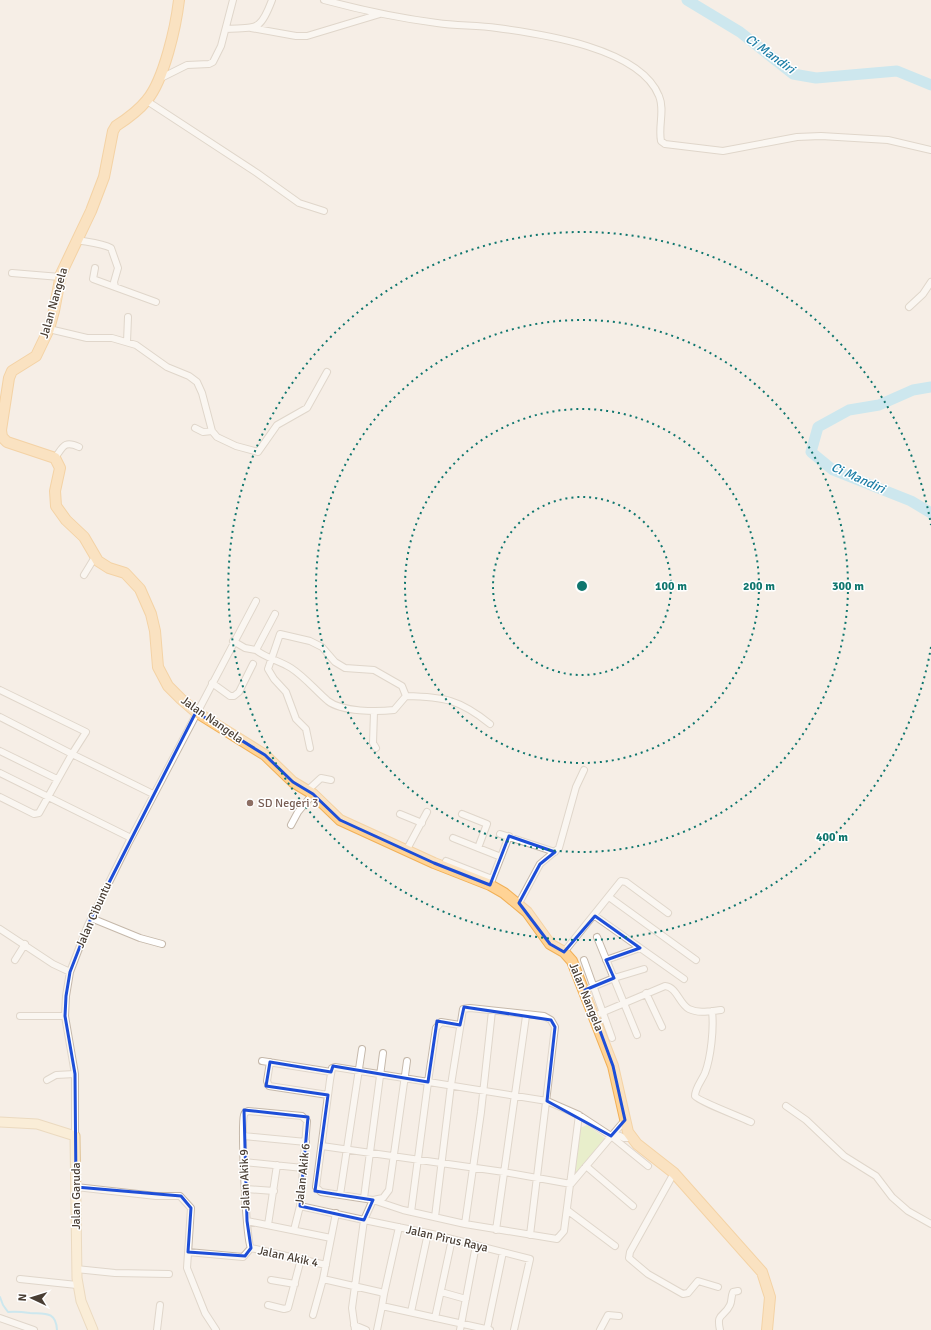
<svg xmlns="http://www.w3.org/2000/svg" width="931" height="1330" font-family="Signika,sans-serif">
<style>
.green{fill:#d8eeaa}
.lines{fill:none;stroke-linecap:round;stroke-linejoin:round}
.stream{stroke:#9bdef9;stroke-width:2}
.river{stroke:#9bdef9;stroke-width:11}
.street-casing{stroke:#c5b8aa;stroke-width:8}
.secondary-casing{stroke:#dec092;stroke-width:11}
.primary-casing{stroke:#f1b057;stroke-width:12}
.street{stroke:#fff;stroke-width:6}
.secondary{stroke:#ffeac6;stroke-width:9}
.primary{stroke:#ffd395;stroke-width:10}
.marked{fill:none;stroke:#1d4ed8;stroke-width:3;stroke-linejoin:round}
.ring{fill:none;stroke:#0f766e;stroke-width:2;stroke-dasharray:2 4}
.education-dot{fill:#8d6e63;stroke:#fff;stroke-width:1.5}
.labels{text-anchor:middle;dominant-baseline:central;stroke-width:3;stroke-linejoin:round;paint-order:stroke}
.street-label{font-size:12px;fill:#493e34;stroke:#fff}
.education-label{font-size:12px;fill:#785e54;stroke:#fff;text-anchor:start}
.water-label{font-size:13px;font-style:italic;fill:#1f7fa7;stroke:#fff}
.centre{fill:#0f766e;stroke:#fff;stroke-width:2}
.ring-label{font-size:12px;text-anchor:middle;font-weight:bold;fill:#0f766e;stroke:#fff;stroke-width:3;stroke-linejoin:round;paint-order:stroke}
</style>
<rect width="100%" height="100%" fill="#f5eee6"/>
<path class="green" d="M587,1125L605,1138L575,1176L573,1175L580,1128Z"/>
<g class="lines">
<path class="stream" d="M0,1297L3,1305L8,1312C16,1311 23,1312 30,1313C45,1314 56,1311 57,1330"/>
<path class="river" d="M687,0L740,32L793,74L816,78L897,71L931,85
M931,387L913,390L879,405L849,410L818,427L811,452L833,470L911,501L931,513"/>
<defs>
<path id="street" d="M324,0C361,10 398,18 437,23C457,26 477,25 497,28C542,34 640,48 659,96C665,110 658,126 661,141L665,144L723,151L797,137L821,136L888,140L931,150
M251,28L296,36H307L380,14
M226,29C257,27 260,32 272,0
M159,79L187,65L209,64L213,62L221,46L233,0
M147,101L257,173L299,203L324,211
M77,240C87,242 102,243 111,248L118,268L114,282L115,287
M95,268L93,279L156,302
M12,273L60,277
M909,307L923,294L931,282
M49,329L87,338H112L136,345L167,367L189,376L197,382L202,393L212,431L217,437L236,446L258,452L277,425L307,408L327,372
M127,342L128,317
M195,428L203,432L212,431
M55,458C63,447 64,440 79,447
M84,575L95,557
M233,641L245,648L256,650L275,614
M256,650C266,658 280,661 291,668C305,677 316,691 328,701C342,712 377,712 394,710L406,696L402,686L374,670L345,668L335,662L322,647L310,641L280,634L268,669L274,679L286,692L296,719L306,729L310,748
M212,683L230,696H234L239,692L253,664
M0,690L86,732L72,754L0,717
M406,696C444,697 459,699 490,724
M374,712L373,743L376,748
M0,751L57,779
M0,773L131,838
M308,790L321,778L331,780
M0,797L34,814L39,813L72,754L153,794
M400,814L422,823
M462,814L487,824L478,848
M291,825L298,812L313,794
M500,834L555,852
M453,838L501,857
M406,851L427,812
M446,861L492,879
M490,885L509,836
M609,897L696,960
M519,903L540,864L559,848L576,787L584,770
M595,916L684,979
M91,918L140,938L162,944
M0,929L53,964L70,972
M597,937L637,1035
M564,952L621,881L626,882L668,913
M15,960L25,944
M584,960L612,1038
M606,960L640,948
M585,990L614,978L644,969
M646,993L662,1027
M712,1011C714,1028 711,1057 705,1073C702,1080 695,1088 695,1096C698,1101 741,1117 751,1122
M20,1016H65
M594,1016L665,986C677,987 679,1004 689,1009C699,1014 711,1011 721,1010
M262,1061L331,1072
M407,1061L389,1190L383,1198L373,1200L364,1220L432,1234L530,1259L514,1330
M270,1062L267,1081L269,1086L328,1095
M47,1080L56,1075L75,1074
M786,1106L806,1120L844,1156L876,1176L892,1197L908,1211L931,1224
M579,1115L564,1231L557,1239L465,1224L403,1210L373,1200L321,1192L316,1187L330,1080L332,1068L335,1067L547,1101L579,1115L611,1136L648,1166
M614,1133L624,1138H631
M75,1136V1074L65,1016L66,996L70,972L88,925L128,844L256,601
M244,1136L306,1142
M322,1146L504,1172L571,1184L625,1120
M244,1162L303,1168
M586,1166L633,1206
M674,1173L630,1252L629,1258L648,1274L683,1294L688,1293L698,1281L718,1287
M76,1187L156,1196H180L191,1208L187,1268L205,1313L216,1330
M246,1189L274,1191
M340,1195L362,1049
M364,1198L383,1053
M300,1206L364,1220L352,1308L355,1330
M567,1210L615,1246
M411,1212L428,1082L436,1028L441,1022L460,1025
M336,1213L323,1279L380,1292L384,1294L382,1306L490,1330
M435,1217L451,1085L463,1009L470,1008L544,1016L551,1020L555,1027L530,1235
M247,1221L331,1238
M465,1224L481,1112L492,1011
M268,1225L277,1165
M496,1230L526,1016
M251,1248C246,1242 241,1126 244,1115C245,1112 245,1113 248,1111L302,1116L307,1121L300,1206L294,1230
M251,1248L326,1265
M188,1252L243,1257L251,1248
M76,1269L115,1273L169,1274
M20,1279L77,1285
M271,1280L295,1284
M441,1292L466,1299
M384,1294L399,1227
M268,1305L284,1309L288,1308L301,1259
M411,1312L428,1233
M313,1315L323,1279
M0,1318L34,1330
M435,1318L452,1239
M354,1325L366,1330
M487,1329L503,1252
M157,1330L160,1305
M377,1330L382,1306
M460,1330L476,1245
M600,1330L608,1315L619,1316
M720,1330C716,1312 724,1318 730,1305C732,1301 731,1296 733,1292L738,1291"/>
<path id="secondary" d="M0,1122L37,1124L75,1136L77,1278L81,1301L93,1330"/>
<path id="primary" d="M179,0C176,26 164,80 147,100C139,110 127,119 116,126L113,131L104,177L91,211L61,274L54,311L49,329L36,356L12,371L9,378L1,430L2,437L7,442L55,458L60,468L55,491L56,506L66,520L84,537L98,561L109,568L125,573L140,589L151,614L155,631L158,667L168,686L181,699L196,712L265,755L293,782L313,794L340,820L434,863L490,885L504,893L527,912L550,944L564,952L572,961L613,1066L628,1132L637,1144L674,1173L762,1272L770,1297L767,1330"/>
</defs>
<use href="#street" class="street-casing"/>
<use href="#secondary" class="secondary-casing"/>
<use href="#primary" class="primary-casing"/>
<use href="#street" class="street"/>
<use href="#secondary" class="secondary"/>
<use href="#primary" class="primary"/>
</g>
<path d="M0 0H931V1330H0ZM196,712L265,755L293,782L313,794L340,820L434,863L490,885L509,836L555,852L540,864L519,903L550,944L564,952L595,916L640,948L606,960L614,978L585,990L613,1066L625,1120L611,1136L547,1101L555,1027L551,1020L464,1007L460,1025L437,1021L428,1082L333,1066L331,1072L270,1062L266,1086L328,1095L315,1191L373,1200L364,1220L300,1206L308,1117L244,1110L247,1221L251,1248L245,1256L188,1252L191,1208L181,1196L76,1187L75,1074L65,1016L66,996L70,972L91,918Z" fill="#f5eee6" fill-opacity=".55" fill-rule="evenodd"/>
<path class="marked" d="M196,712L265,755L293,782L313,794L340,820L434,863L490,885L509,836L555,852L540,864L519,903L550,944L564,952L595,916L640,948L606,960L614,978L585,990L613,1066L625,1120L611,1136L547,1101L555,1027L551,1020L464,1007L460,1025L437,1021L428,1082L333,1066L331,1072L270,1062L266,1086L328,1095L315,1191L373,1200L364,1220L300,1206L308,1117L244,1110L247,1221L251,1248L245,1256L188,1252L191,1208L181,1196L76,1187L75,1074L65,1016L66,996L70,972L91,918Z"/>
<g class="ring">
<circle cx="582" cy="586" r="89"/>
<circle cx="582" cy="586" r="177"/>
<circle cx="582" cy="586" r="266"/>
<path d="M931 647A354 354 0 1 1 931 525"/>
</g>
<circle class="education-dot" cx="250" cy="803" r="4"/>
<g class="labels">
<g class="street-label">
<text transform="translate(54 303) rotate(-74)">Jalan Nangela</text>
<text transform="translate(212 720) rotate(35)">Jalan Nangela</text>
<text transform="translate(94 915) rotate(-66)">Jalan Cibuntu</text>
<text transform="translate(586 997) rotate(68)">Jalan Nangela</text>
<text transform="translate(303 1174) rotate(-84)">Jalan Akik 6</text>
<text transform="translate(245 1180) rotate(-92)">Jalan Akik 9</text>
<text transform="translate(76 1196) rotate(-90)">Jalan Garuda</text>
<text transform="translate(447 1239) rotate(13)">Jalan Pirus Raya</text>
<text transform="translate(288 1257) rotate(12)">Jalan Akik 4</text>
</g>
<g class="education-label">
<text x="258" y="803">SD Negeri 3</text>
</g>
<g class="water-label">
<text transform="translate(770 54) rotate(36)">Ci Mandiri</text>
<text transform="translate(858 478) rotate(24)">Ci Mandiri</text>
</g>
</g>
<circle cx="582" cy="586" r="6" class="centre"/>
<g class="ring-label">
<text x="671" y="590">100 m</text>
<text x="759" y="590">200 m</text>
<text x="848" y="590">300 m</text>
<text x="832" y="841">400 m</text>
</g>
<g transform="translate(32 1298) rotate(274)" stroke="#ffffff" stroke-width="3" paint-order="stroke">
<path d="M0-3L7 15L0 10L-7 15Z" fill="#493e34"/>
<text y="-6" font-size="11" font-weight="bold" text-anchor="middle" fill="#493e34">N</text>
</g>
</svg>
